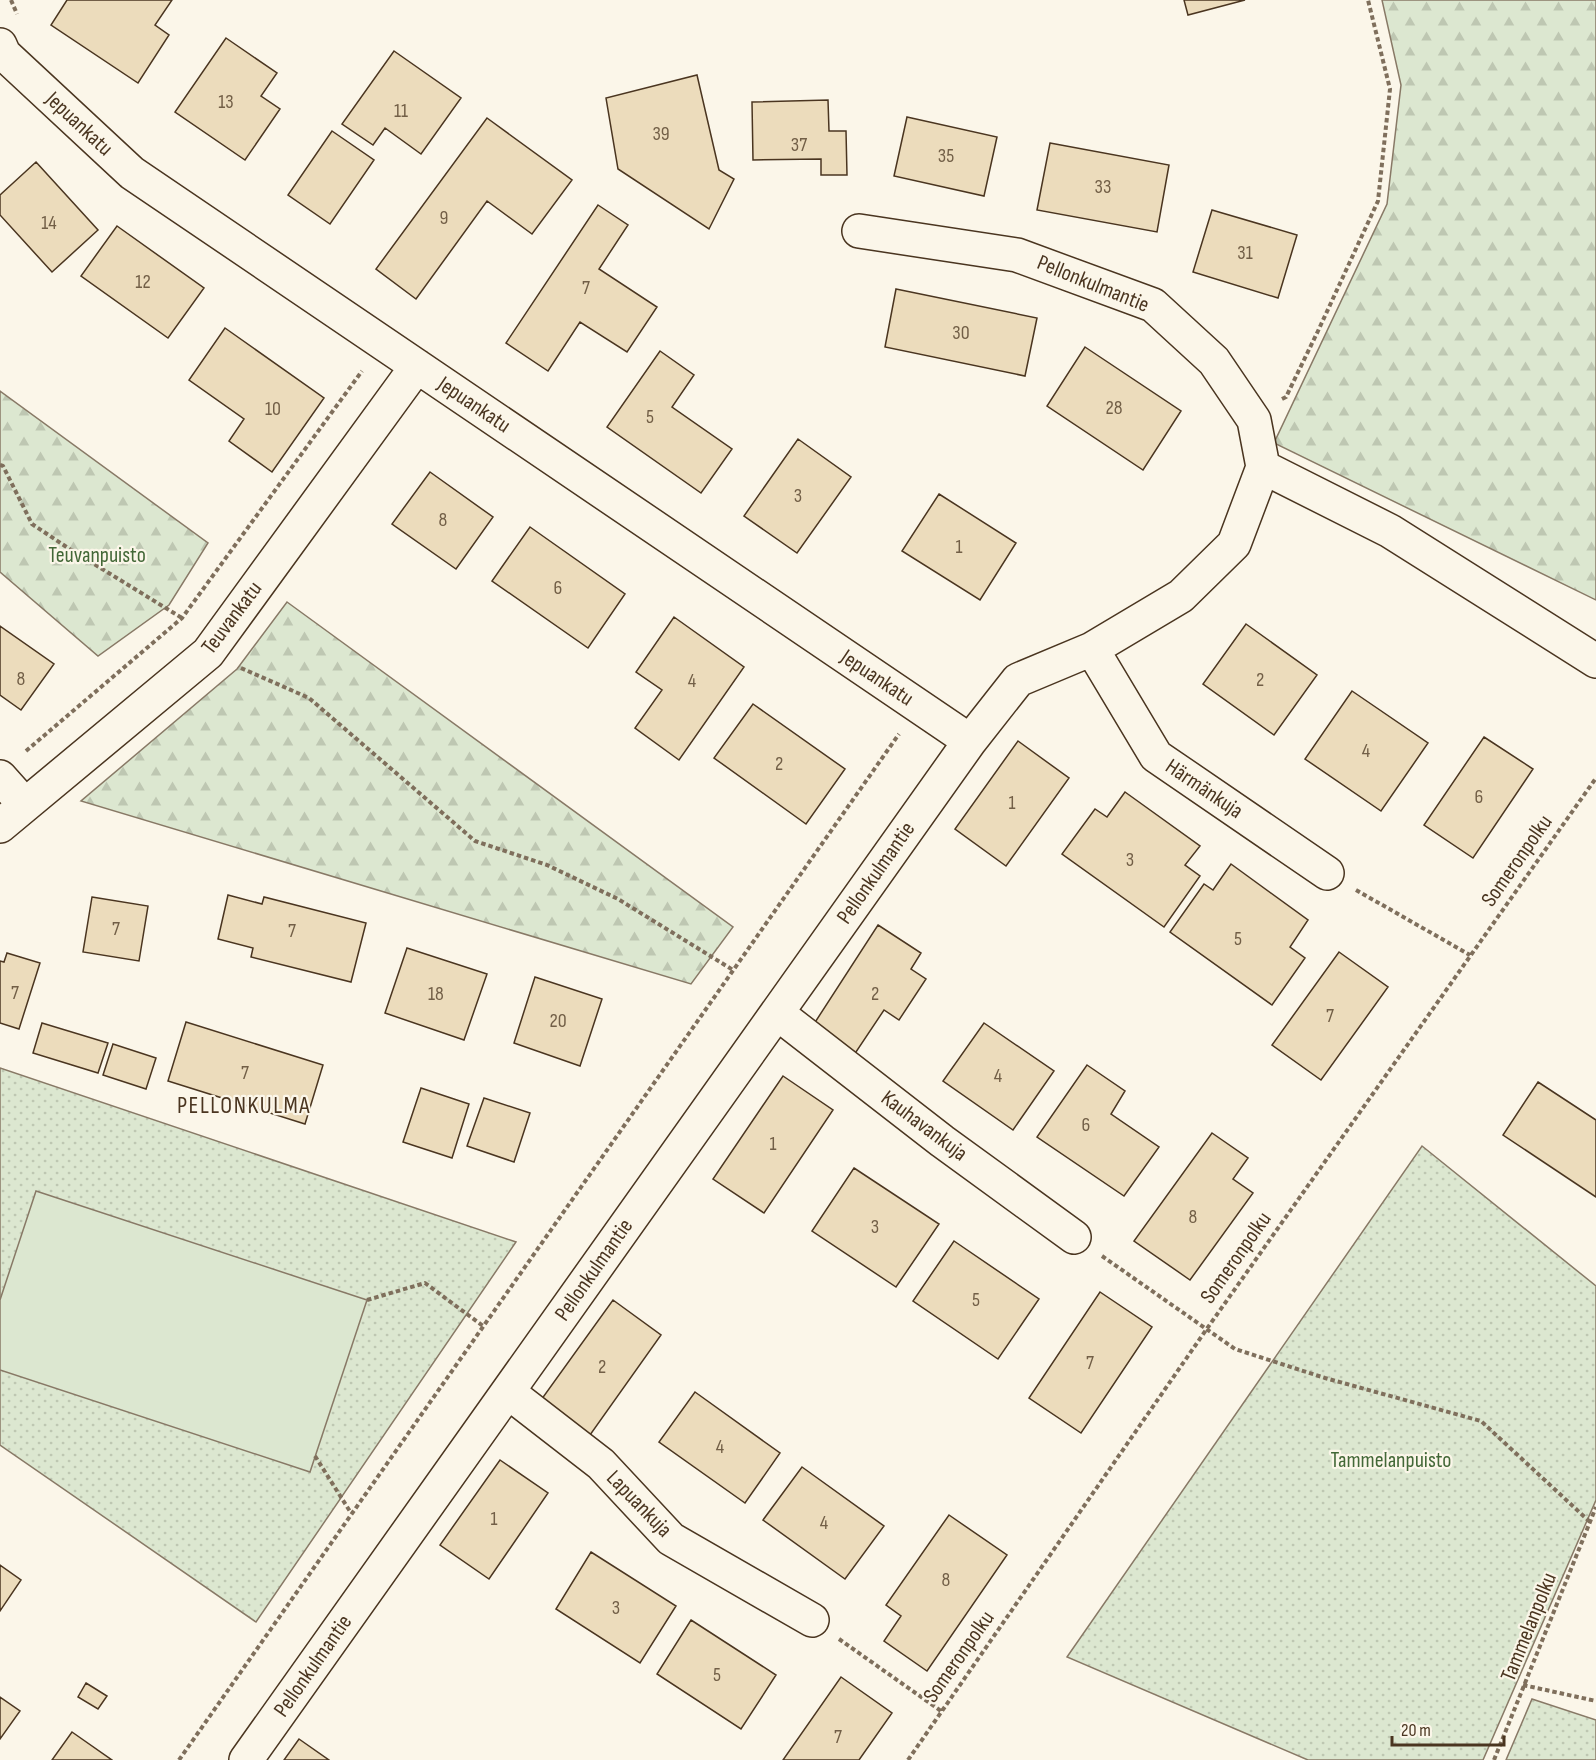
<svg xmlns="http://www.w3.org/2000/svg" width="1596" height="1760" font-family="'Sofia Sans Condensed',sans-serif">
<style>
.grass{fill:url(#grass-dots);stroke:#887966;stroke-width:1.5}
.forest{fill:url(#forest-firs);stroke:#887966;stroke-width:1.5}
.garden{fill:#dce7d0;stroke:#887966;stroke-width:1.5}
.building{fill:#ecdcbc;stroke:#4a3520;stroke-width:1.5}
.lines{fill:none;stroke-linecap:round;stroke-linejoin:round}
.street-casing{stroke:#4a3520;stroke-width:36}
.path{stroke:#7f6f5c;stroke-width:4;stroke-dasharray:4.5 3;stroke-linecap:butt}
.street{stroke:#fbf6e9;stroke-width:33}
.labels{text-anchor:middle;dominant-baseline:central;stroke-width:4.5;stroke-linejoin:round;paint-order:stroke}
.number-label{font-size:20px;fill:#725f47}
.street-label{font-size:22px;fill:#4a3520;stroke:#fbf6e9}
.park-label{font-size:22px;fill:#436837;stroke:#fbf6e9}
.neighbourhood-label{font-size:24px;letter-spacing:1.5px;fill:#4a3520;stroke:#fbf6e9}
</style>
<defs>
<pattern id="grass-dots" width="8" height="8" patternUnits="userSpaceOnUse" patternTransform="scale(1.5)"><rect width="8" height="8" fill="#dce7d0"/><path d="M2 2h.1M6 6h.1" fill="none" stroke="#bec7b2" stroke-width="1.8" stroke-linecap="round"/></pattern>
<pattern id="forest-firs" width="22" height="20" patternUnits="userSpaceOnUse" patternTransform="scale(1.5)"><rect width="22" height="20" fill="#dce7d0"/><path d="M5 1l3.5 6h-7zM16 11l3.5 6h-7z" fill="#bec7b2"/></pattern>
</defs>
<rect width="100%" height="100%" fill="#fbf6e9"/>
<path class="grass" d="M0,1068L516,1242L256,1622L0,1445Z
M1422,1146L1596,1286V1500L1483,1760H1308L1067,1657Z
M1532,1699L1596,1720V1760H1506Z"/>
<path class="forest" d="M1382,0H1596V600L1274,443L1387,204L1401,85Z
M0,391L208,543L169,605L98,656L0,572Z
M287,602L733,927L691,984L81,801L237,669Z"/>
<path class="garden" d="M36,1191L367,1300L310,1472L0,1370V1300Z"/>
<path class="building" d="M67,0H172L155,25L169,35L138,83L51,25Z
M1184,0H1245L1188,15Z
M226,38L277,73L261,96L280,109L245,160L175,112Z
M394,51L461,98L421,154L385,128L373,145L342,124Z
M697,75L719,170L734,179L709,229L618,169L606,98Z
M828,100L829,131H846L847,175H821V159L753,160L752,102Z
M907,117L997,137L984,196L894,176Z
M487,118L572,180L532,234L487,201L416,299L376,269Z
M332,131L374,160L330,224L288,195Z
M1050,143L1169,165L1157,232L1037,210Z
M36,162L98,230L52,272L0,215V195Z
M598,205L628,225L599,269L657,307L627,352L580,322L548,371L506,343Z
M1212,210L1297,235L1278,298L1193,272Z
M117,226L204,288L168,338L81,276Z
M896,289L1037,318L1025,376L885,347Z
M225,328L324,398L272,472L229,441L244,419L189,380Z
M1085,347L1181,411L1143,470L1047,406Z
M660,351L694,375L672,407L732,449L701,493L607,427Z
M798,439L851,477L797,553L744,516Z
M430,472L493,517L456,569L392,524Z
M939,494L1016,543L980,600L902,551Z
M530,527L625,594L588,648L492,581Z
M674,617L744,667L679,760L635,728L662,690L636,672Z
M1246,624L1317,675L1274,735L1203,684Z
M0,626L54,664L21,710L0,695Z
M1352,691L1428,743L1381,811L1305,759Z
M753,704L845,769L806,824L714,758Z
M1484,737L1533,769L1473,858L1424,825Z
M1018,741L1069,778L1006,866L955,829Z
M1125,792L1200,846L1185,865L1200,876L1164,927L1062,854L1095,809L1107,817Z
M1231,864L1308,920L1290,947L1305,958L1272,1005L1170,932L1204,884L1213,890Z
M228,895L262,904L264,897L366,923L351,982L251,957L253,948L218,939Z
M92,897L148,906L139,961L83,952Z
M878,925L921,953L911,969L926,979L899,1020L884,1010L854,1055L812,1027Z
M407,948L487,974L464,1040L385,1013Z
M1339,952L1388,987L1321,1080L1272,1045Z
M7,953L40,963L19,1029L0,1023V961L4,962Z
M535,977L602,999L580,1066L514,1043Z
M186,1022L323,1065L305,1124L168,1081Z
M42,1023L108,1043L98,1073L33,1053Z
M984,1023L1054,1071L1013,1130L943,1081Z
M113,1044L156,1058L146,1089L103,1075Z
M1087,1065L1125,1091L1111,1114L1159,1147L1124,1196L1037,1137Z
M783,1076L833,1110L764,1213L713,1179Z
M1538,1082L1596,1120V1197L1503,1135Z
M421,1088L469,1104L452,1158L403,1142Z
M484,1098L530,1113L514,1162L467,1146Z
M1212,1133L1248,1158L1233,1179L1253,1193L1190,1280L1134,1241Z
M854,1168L939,1224L896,1287L812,1231Z
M954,1241L1039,1299L998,1359L913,1301Z
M1100,1292L1152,1327L1081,1433L1029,1398Z
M613,1300L661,1335L590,1435L541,1400Z
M695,1392L780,1453L745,1503L659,1442Z
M500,1460L548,1493L489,1579L440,1545Z
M802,1467L884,1526L845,1579L763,1520Z
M949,1515L1007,1555L927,1671L884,1641L901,1616L886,1605Z
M591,1552L676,1606L640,1663L556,1609Z
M0,1565L21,1580L0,1611Z
M691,1620L776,1675L741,1729L657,1674Z
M841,1677L892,1713L859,1760H783Z
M86,1683L107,1696L98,1709L78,1697Z
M0,1697L20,1711L0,1739Z
M72,1732L112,1760H52Z
M299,1739L329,1760H284Z"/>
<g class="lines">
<defs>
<path id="street" d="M0,45L4,54L132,173L970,741
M1263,467L1390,531L1596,661
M1092,649L1156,756L1327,873
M0,777L25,805
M0,826L208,653L417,366
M777,1013L942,1141L1074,1237
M508,1392L601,1464L671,1539L812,1620
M246,1760L970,741L1018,680L1092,649L1181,596L1234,544L1263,467L1254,420L1214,361L1153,305L1017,255L859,231"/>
</defs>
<use href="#street" class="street-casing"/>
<path class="path" d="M11,0L17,14
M1282,399L1286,397L1318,331L1378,201L1390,89L1368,0
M0,465L3,466L32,524L68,548L182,618
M241,668L309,698L475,841L547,865L618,899L733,970
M26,751L182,618L362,371
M1356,890L1470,955
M1102,1256L1235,1349L1325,1378L1481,1421L1590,1522
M367,1300L425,1283L483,1326
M315,1456L351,1513
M839,1639L941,1711
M1523,1685L1596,1701
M179,1760L899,734
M908,1760L1206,1330L1596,778
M1494,1760L1596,1507"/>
<use href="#street" class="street"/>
</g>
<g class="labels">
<g class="number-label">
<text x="226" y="102">13</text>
<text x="401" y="111">11</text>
<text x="661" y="134">39</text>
<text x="799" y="145">37</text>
<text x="946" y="156">35</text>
<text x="1103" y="187">33</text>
<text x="444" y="218">9</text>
<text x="49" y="223">14</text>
<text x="1245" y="253">31</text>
<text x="143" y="282">12</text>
<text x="586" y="288">7</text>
<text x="961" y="333">30</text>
<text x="1114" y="408">28</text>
<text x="273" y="409">10</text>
<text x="650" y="417">5</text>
<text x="798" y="496">3</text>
<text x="443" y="520">8</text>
<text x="959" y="547">1</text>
<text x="558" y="588">6</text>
<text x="21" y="679">8</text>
<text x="1260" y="680">2</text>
<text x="692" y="681">4</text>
<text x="1366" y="751">4</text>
<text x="779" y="764">2</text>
<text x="1479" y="797">6</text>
<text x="1012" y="803">1</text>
<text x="1130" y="860">3</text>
<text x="116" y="929">7</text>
<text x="292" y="931">7</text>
<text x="1238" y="939">5</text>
<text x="15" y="993">7</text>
<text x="436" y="994">18</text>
<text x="875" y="994">2</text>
<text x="1330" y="1016">7</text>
<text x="558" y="1021">20</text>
<text x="245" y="1073">7</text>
<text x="998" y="1076">4</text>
<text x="1086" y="1125">6</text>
<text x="773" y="1144">1</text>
<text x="1193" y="1217">8</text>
<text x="875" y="1227">3</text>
<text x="976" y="1300">5</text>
<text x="1090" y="1363">7</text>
<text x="602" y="1367">2</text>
<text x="720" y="1447">4</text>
<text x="494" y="1519">1</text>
<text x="824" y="1523">4</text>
<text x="946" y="1580">8</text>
<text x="616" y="1608">3</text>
<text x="717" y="1675">5</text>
<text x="838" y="1737">7</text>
</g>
<g class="street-label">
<text transform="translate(79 124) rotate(43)">Jepuankatu</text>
<text transform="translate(1093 284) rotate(22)">Pellonkulmantie</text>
<text transform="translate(474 405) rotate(34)">Jepuankatu</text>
<text transform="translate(232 618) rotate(-53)">Teuvankatu</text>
<text transform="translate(877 678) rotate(34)">Jepuankatu</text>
<text transform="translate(1204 789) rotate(34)">Härmänkuja</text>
<text transform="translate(1517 861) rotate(-55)">Someronpolku</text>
<text transform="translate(876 873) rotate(-55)">Pellonkulmantie</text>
<text transform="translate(924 1126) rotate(37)">Kauhavankuja</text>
<text transform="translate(1236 1258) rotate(-55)">Someronpolku</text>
<text transform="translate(594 1270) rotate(-55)">Pellonkulmantie</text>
<text transform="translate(639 1504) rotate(46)">Lapuankuja</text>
<text transform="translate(1529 1627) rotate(-68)">Tammelanpolku</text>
<text transform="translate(959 1657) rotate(-55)">Someronpolku</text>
<text transform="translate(313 1666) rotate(-55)">Pellonkulmantie</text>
</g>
<g class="park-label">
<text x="97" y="555">Teuvanpuisto</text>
<text x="1391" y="1460">Tammelanpuisto</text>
</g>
<g class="neighbourhood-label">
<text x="244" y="1105">PELLONKULMA</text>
</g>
</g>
<path d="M1392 1736v9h112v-9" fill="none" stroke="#4a3520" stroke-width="3"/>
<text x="1401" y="1736" font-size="18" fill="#4a3520" stroke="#fbf6e9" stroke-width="4.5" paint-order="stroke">20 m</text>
</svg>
